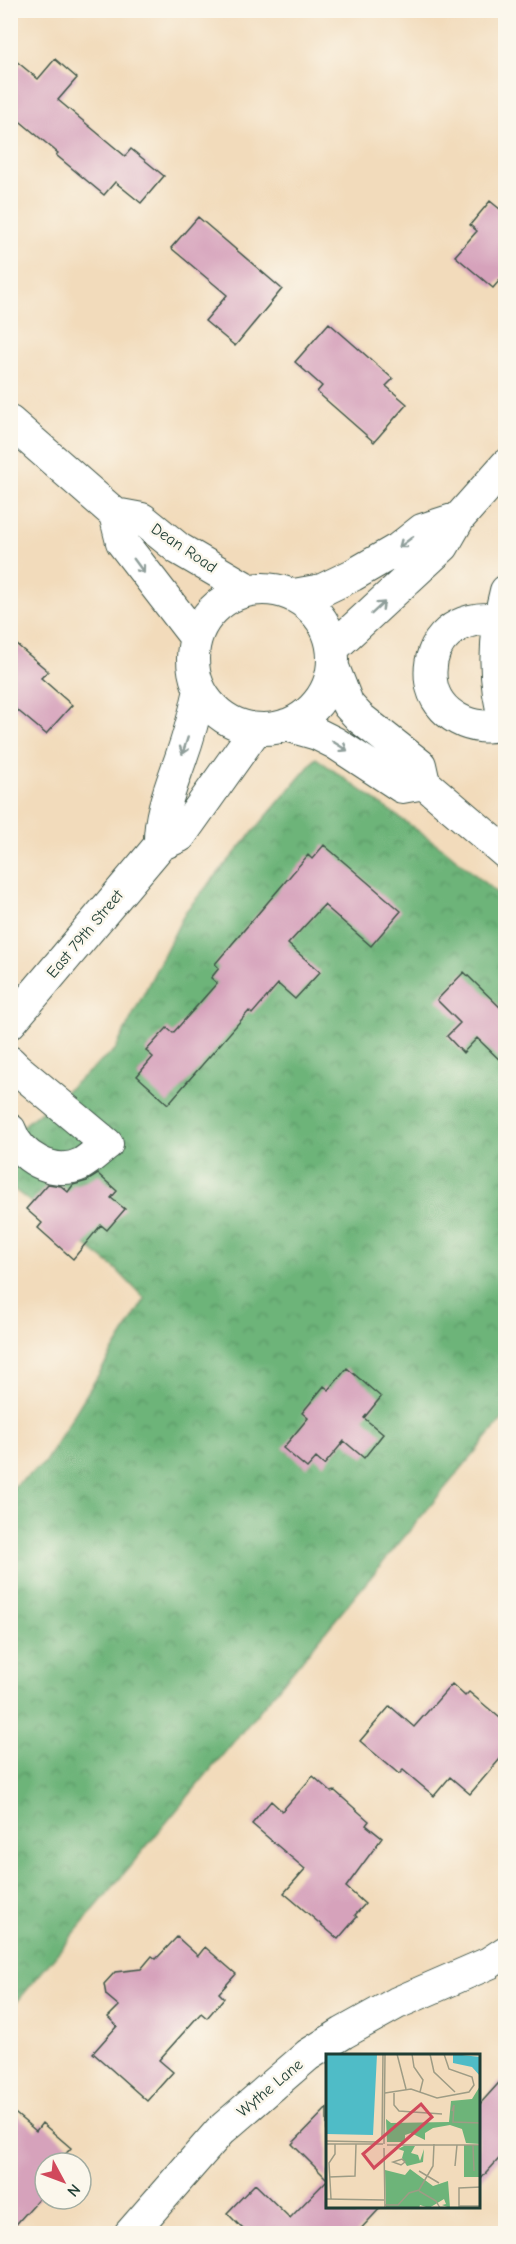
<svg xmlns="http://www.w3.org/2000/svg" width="516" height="2244" font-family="'Comic Neue',sans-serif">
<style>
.forest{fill:url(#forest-crowns);stroke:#467856;stroke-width:1.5}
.building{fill:#d6a2bb}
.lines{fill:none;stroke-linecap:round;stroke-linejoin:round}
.minor-casing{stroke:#3f5548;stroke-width:34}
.minor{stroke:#fff;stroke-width:32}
.oneway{stroke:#8f9e9a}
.labels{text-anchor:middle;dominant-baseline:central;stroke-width:5;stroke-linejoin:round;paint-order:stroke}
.street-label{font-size:16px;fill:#1f3d34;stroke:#fbf7ec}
.inset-road{fill:none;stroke:#9e9c85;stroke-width:1.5}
.view{fill:#d1495b;fill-opacity:0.15;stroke:#d1495b;stroke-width:3}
.inset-edge{fill:none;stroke:#1f3d34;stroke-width:3}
</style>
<defs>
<pattern id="forest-crowns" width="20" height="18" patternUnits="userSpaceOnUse" patternTransform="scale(1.5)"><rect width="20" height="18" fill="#6db479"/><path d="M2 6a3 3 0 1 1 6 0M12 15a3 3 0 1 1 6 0" fill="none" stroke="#599464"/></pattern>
</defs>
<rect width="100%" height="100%" fill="#fbf7ec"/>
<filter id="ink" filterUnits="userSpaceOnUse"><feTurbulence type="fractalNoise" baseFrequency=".0167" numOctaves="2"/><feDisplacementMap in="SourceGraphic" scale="12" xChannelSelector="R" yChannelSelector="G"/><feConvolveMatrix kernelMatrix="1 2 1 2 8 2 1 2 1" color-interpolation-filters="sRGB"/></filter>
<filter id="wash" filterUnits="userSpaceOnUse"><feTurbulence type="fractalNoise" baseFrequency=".008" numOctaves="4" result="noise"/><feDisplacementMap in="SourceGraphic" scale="24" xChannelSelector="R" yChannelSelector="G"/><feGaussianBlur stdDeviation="1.35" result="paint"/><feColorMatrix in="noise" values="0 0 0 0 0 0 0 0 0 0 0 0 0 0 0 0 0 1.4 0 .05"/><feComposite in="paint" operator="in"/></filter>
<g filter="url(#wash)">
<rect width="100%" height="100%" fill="#f2dbbb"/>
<path class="forest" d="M316,758L448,852L505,900V1416L11,2009V1489L45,1462L145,1299L116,1269L11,1187V1136L115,1050L186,911Z"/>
<g id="blocks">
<path class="building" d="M10,56L38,79L55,59L77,78L58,100L125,156L131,149L164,176L141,203L115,182L104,195L56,155L58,153L10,113Z
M490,201L506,214V273L493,288L455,256L477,231L470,225Z
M198,217L282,289L235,346L205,321L227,295L171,248Z
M329,323L393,379L386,386L407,404L374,442L317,392L322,386L295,362Z
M10,639L48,671L41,678L72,705L46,734L10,704Z
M324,845L401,911L371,946L324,905L288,944L320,972L295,999L278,984L252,1014L249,1011L168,1104L137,1076L153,1057L146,1051L167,1028L173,1033L217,983L211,978L219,968L215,964L308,855L312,859Z
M464,972L506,1013V1066L477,1038L463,1053L447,1036L460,1023L437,1000Z
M98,1174L117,1191L111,1198L125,1209L107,1230L101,1225L73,1259L38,1228L42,1223L26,1209L48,1184L61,1186L68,1192L73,1185L87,1181Z
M347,1368L381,1397L364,1418L383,1434L364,1458L344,1441L324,1465L316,1458L307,1468L283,1448L308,1418L302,1413L324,1386L329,1390Z
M452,1684L465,1696L469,1692L506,1723V1752L470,1794L450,1777L434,1796L403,1770L399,1774L360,1741L390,1706L414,1727Z
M313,1776L331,1792L335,1791L369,1821L366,1825L382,1838L346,1887L365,1904L355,1915L357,1917L338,1939L284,1893L305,1869L252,1824L271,1801L282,1811Z
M177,1937L198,1956L205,1947L236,1974L219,1993L224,1998L207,2018L201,2013L159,2060L173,2072L147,2101L93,2053L117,2026L108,2017L119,2006L106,1995L104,1984L115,1972L141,1969L152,1956L156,1959Z
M506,2075V2151L478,2182V2106Z
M327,2108V2179L292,2144Z
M10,2109L36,2131L42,2123L71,2148L63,2157L70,2163H45V2192L10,2231Z
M327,2180V2206H382L356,2234H248L227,2213L255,2184L290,2218Z"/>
</g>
</g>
<g filter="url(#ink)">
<use href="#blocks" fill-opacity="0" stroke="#3f5548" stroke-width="1.5"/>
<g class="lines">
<defs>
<path id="minor" d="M10,422L115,514L142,519L179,549L249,590
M115,514L122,542L196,638
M193 659a70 70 0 1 1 140 0a70 70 0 1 1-140 0Z
M506,591C494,636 492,679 506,724
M294,595L322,590L353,575L398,549L422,530L459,518
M498,620C459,614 426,639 431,681C435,715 475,735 505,723
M334,647L443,546L459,518L506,465
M333,667L348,705L360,718L420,765L424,783L506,853
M286,725L317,734L335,743L402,787L424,783
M160,845C159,815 171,787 181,758C189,736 195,713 200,690
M10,1023L160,845L180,836L256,729
M10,1062L16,1068L107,1144C99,1150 90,1159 81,1164C54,1177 19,1157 10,1130
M130,2234L220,2131L308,2055L343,2033L397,2003L489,1963L506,1952"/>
</defs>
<use href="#minor" class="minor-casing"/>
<use href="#minor" class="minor"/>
</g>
<defs><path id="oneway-shaft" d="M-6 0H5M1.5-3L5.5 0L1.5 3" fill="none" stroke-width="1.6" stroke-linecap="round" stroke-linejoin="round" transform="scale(1.5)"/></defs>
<g class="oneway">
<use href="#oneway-shaft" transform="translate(406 542) rotate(142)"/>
<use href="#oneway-shaft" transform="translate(139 566) rotate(54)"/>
<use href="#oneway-shaft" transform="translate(378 608) rotate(-43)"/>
<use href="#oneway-shaft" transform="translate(185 746) rotate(108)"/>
<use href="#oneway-shaft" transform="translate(340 746) rotate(32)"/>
</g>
</g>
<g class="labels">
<g class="street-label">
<text transform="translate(184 548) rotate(34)">Dean Road</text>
<text transform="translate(85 934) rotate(-50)">East 79th Street</text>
<text transform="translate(270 2088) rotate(-40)">Wythe Lane</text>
</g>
</g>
<g transform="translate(326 2054)">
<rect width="154" height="154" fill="#f2dbbb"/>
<path d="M154,32V90L140,89L136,75L124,71L107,74L99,79V86L85,79L79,81V88H61L60,65L65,69L123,68L125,47L146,45ZM138,91H154V123H138ZM78,92H89L85,99L92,101L94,107L98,95L97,108L81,112L76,104L78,97L72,95ZM84,115L107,132L122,127L124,154L116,151L120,150L118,145L103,154L94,151L93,154H60L59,116L79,121Z" fill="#6db479"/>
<path d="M0,0H51L47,81L0,80ZM127,0L154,3V22L146,13L127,9Z" fill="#4fbcc7"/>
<path class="inset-road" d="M71,0L80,35M86,0L88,13L97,26L94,38M104,0L108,18L129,38M59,39L85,35L111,44L143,38L148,31L146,23L123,15L118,0M68,39V51L73,57L116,60M126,57L128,51L127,68L155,69M0,87L50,88L56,84L57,0M0,90H57M58,90L59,0M61,91H155M147,91L148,117M58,94L59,154M76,105L79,108L75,111L67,108ZM129,112L131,91M93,117L113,129M3,123L29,122L30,90M93,137L110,147L114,154M0,145L58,146M5,145L3,109L9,100V90M59,151H72L83,139L93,136L107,112L108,90M133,152H155M133,154V134L155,133"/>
<path class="view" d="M95,50L106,63L48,114L37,100Z"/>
<rect width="154" height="154" class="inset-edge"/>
</g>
<rect width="516" height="2244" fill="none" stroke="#fbf7ec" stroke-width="36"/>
<g transform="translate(63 2181) rotate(131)"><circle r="28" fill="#fbf7ec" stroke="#a3ada2" stroke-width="1.5"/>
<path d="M0-4.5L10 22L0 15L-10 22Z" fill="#d1495b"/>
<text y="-9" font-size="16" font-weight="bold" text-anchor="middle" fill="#1f3d34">N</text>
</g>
</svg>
